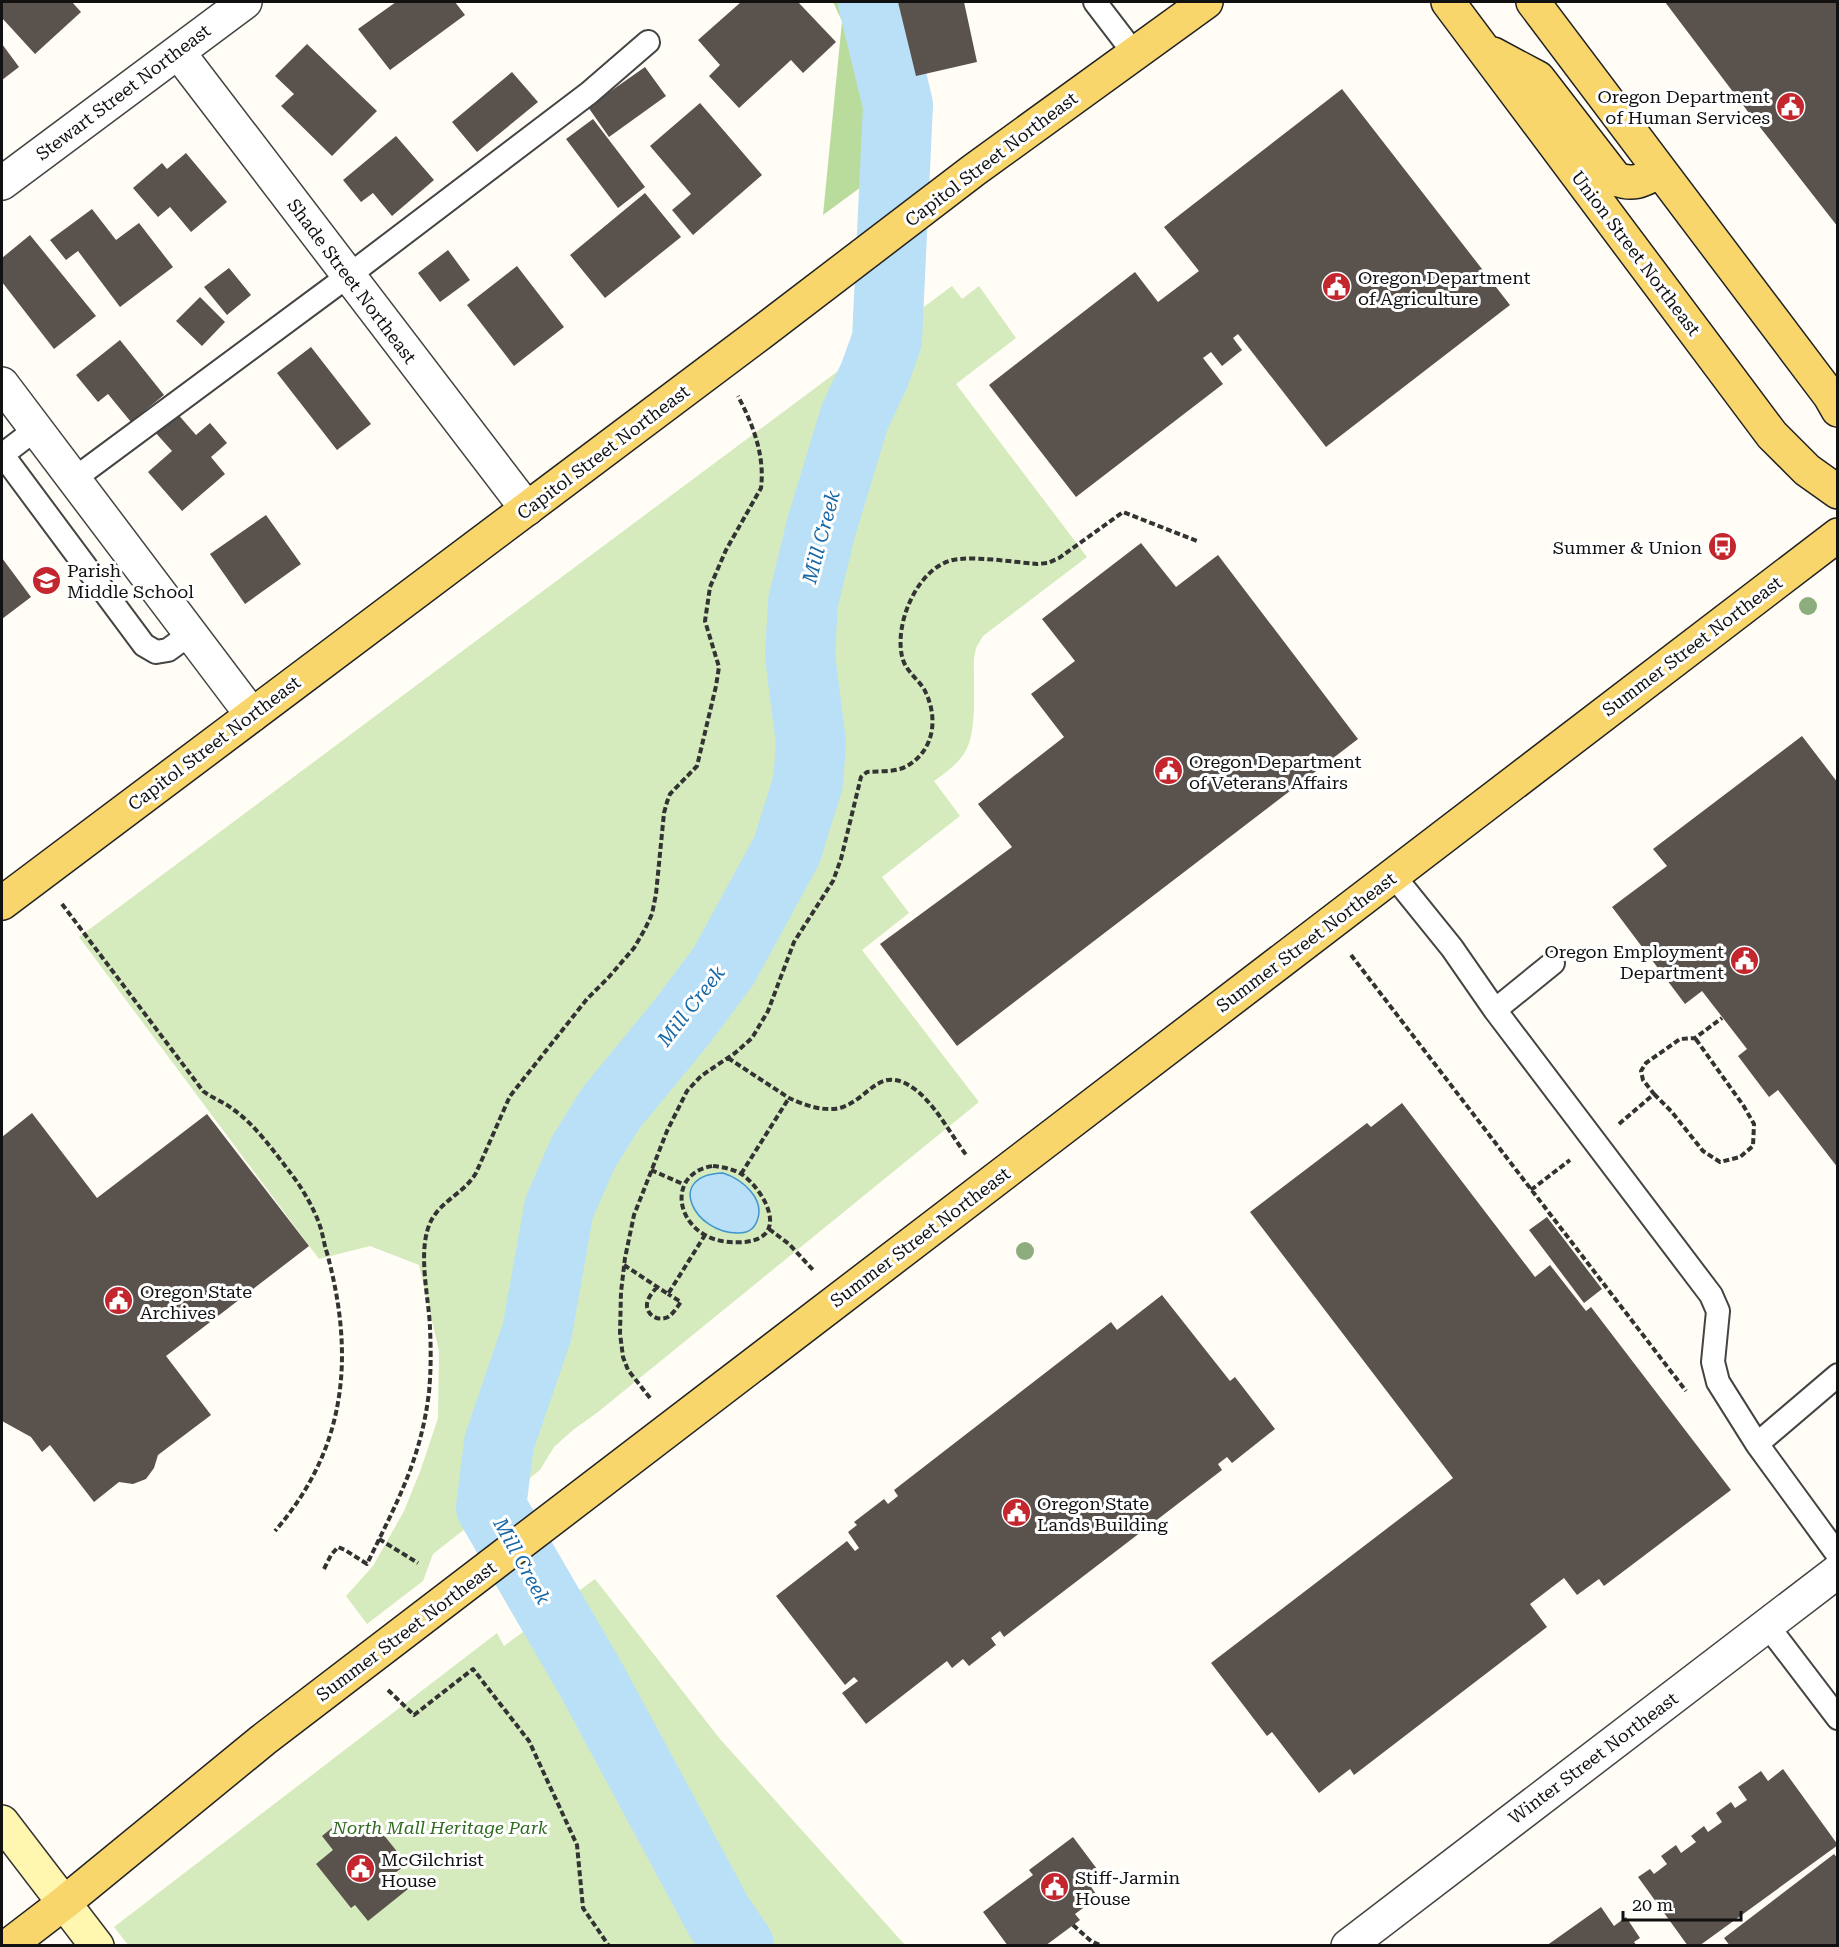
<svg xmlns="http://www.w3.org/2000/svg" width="1839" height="1947" font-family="'Roboto Serif',serif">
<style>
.green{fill:#d5ebbd}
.forest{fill:#b9dc9c}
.water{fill:#b9e0f7;stroke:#3f96cf;stroke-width:1.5}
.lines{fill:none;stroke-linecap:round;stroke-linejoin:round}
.river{stroke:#b9e0f7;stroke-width:70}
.building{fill:#5a524d}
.lane-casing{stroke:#444;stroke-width:26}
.street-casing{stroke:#444;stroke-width:36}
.secondary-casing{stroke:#333;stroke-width:36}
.primary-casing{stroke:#222;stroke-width:36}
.path{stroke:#333;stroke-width:4;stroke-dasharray:6 3;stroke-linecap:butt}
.lane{stroke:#fff;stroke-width:22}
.street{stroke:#fff;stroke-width:33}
.secondary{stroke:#fff6b0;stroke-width:33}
.primary{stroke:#f9d66b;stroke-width:33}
.tree{fill:#8dad7f}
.labels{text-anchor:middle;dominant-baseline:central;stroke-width:6;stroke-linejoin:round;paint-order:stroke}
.street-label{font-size:18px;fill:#111;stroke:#fff}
.poi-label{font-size:18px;fill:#111;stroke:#fff;text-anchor:start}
.park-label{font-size:18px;font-style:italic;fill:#2f6b1f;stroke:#fff}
.water-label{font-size:20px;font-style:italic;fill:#1768a6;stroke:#fff}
</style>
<rect width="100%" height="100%" fill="#fffdf5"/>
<path class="green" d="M952,286L962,299L979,286L1016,338L956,384L1087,557L983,636L976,648L974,658C973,683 978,732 965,752C958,764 945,773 934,781L960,816L882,877L909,913L862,950L979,1102L598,1412L573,1430L554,1447L540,1470L433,1554L423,1581L367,1624L346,1596L373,1566L404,1511L421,1469L438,1418L439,1351L419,1265L370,1246L319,1259L79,937Z
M595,1579L720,1739L905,1945L129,1946L114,1927L497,1633L504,1646Z"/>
<path class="forest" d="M833,2H893L929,137L823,215L842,21Z"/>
<path class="water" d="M723,1173C742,1179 766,1199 757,1221C754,1229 748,1233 739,1233C694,1234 664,1175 723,1173Z"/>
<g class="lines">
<path class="river" d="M739,1946L718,1915L592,1681L491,1507L499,1443L537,1332L559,1208L583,1153L611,1108L681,1023L723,967L787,850L808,782L811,743L800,656L803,602L821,528L855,416L874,376L887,340L898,105L873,2"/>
</g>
<path class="building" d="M2,2H72L81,12L35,54L2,18Z
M396,2H455L465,15L390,70L358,29Z
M741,2H798L836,42L803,73L791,60L739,108L709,76L720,65L698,40Z
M898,2H964L977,62L916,76Z
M1665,2H1838V227L1752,117Z
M2,44L19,67L2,80Z
M307,44L377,111L332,156L281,106L294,94L275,76Z
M645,67L666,96L609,137L588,107Z
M512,72L538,102L477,152L452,122Z
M1342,89L1510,305L1326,447L1238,334L1233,338L1242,350L1222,366L1211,352L1203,358L1223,384L1076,497L989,385L1135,272L1158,302L1199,271L1164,227Z
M700,103L762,175L693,235L672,210L691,194L650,146Z
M593,119L645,187L618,208L566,139Z
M396,136L434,180L392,216L373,193L361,202L343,180Z
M186,153L227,202L191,232L170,207L158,217L133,188L162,163L167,169Z
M645,193L681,237L605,298L570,255Z
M92,209L116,240L139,223L173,267L120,307L78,251L66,260L50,240Z
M30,235L96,316L54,349L2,282V258Z
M448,250L470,280L440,302L418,273Z
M517,266L564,327L514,366L467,305Z
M229,268L251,295L227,315L204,287Z
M200,297L225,322L202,346L176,321Z
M120,340L164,395L131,422L108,394L98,402L76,375Z
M311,347L371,424L337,450L277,373Z
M176,412L196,435L210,423L227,443L211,457L225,474L182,511L148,472L172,451L154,431Z
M266,515L301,564L245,604L210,554Z
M1141,543L1176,587L1218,555L1358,739L957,1046L880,944L1012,847L978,804L1064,737L1031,694L1075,661L1042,619Z
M2,558L31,597L2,619Z
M1802,736L1838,783V1168L1778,1090L1769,1097L1738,1056L1747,1049L1702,991L1685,1004L1612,907L1667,866L1653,849Z
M1402,1103L1535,1277L1550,1265L1586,1311L1591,1307L1731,1490L1604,1586L1599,1579L1577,1595L1564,1578L1530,1604L1547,1627L1354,1775L1350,1769L1319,1793L1272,1732L1267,1736L1211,1663L1453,1478L1250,1212L1367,1123L1371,1127Z
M32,1113L97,1198L207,1114L309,1246L166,1356L211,1415L158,1455L154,1468L146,1479L133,1484L119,1482L94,1502L50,1445L42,1452L31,1437L2,1421V1137Z
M1547,1217L1602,1289L1584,1303L1529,1230Z
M1162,1295L1230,1381L1235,1377L1275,1429L1232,1463L1227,1457L1218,1464L1222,1470L1004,1637L1000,1631L991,1638L996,1645L969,1666L963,1659L952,1668L947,1661L866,1724L842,1693L858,1681L854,1677L845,1685L776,1596L847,1541L855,1551L859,1548L848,1532L857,1525L854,1522L884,1499L888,1504L898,1496L894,1490L1111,1322L1117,1330Z
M1783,1769L1838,1845L1699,1946H1688L1638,1877L1650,1869L1654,1874L1667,1864L1661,1856L1676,1845L1681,1853L1696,1842L1691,1836L1704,1826L1708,1832L1722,1822L1716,1813L1731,1802L1735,1808L1747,1800L1738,1787L1761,1771L1768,1781Z
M343,1819L353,1833L371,1819L407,1864L395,1873L408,1889L368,1921L355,1905L351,1908L316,1864L333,1850L322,1836Z
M1073,1837L1097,1869L1085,1878L1098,1897L1075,1914L1080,1920L1045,1946H1008L983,1912L1033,1875L1029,1870Z
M1834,1854L1838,1859V1946H1730L1724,1938Z
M1601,1907L1614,1926L1626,1917L1640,1938L1634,1942L1637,1946H1546Z"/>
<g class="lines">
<defs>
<path id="lane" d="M1095,2L1134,53
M2,454L144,645L156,652L168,650L190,634
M2,455L36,429
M74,479L348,276L589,93L648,42
M1393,875L1452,948L1495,1010L1711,1295L1718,1311L1713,1362L1718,1382L1757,1444L1838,1555
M1495,1010L1553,963
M1757,1444L1838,1375
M1767,1625L1838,1718"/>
<path id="street" d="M178,52L527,509
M2,183L245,2
M2,384L252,715
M1348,1946L1838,1571"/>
<path id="secondary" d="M2,1822L97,1946"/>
<path id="primary" d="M1448,2L1772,435L1807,470L1838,492
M1533,2L1830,396L1838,410
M1493,54L1538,78L1616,179C1634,186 1643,180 1660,171
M2,903L762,332L974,170L1206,2
M8,1946L64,1903L263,1740L1838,535"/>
</defs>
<use href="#lane" class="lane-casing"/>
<use href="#street" class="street-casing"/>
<use href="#secondary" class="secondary-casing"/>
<use href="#primary" class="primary-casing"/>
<path class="path" d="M62,904L203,1091C212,1098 224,1102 234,1110C255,1125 273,1150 289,1171C301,1186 314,1208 320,1226C323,1235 324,1244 327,1253C355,1356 347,1448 275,1531
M1351,955L1686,1391
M728,1058L789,1098C804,1105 826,1113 843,1107C872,1096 880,1063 916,1090C937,1107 951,1135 967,1156
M1654,1094L1671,1111L1703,1151L1720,1162L1740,1157L1753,1146L1754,1124L1743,1105L1695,1038
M1619,1124L1654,1094L1643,1080L1641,1071L1646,1063L1680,1039L1695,1038L1722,1018
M713,1166C723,1167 734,1169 743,1175C765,1192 790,1237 745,1242C732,1243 717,1242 705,1235C673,1217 672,1172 713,1166Z
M651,1170L683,1184
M741,1174L789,1098
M1531,1190L1570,1160
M769,1229L789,1244L814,1271
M624,1265L668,1294L705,1235
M657,1287C653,1292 648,1297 647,1304C646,1315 658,1322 668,1317C673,1314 677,1307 681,1302L668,1294
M650,1398L628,1370L623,1357L620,1333L621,1292L625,1258L634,1215L667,1131L687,1091L701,1076L735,1053L752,1038L768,1011L794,942L833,881L841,859L861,777L867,772C878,771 892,772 903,768C933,754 939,721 926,693C921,681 908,674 903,660C892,625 919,562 959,559C982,557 1014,562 1037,564L1048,563L1059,558L1123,512L1197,541
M379,1539L418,1563
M324,1569L331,1555L338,1547L345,1550L367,1564C396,1504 421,1460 429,1392C431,1372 431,1349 430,1328C429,1297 416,1248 432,1219C443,1200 465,1192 476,1173L510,1096L587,999L608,978L634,948L645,929L652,914L656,894L664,813L667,802L670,794L697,766L716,686L719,667L705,621L710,587L726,550L761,488C765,455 753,425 738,396
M388,1690L414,1715L473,1669L529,1741L577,1845L583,1908L609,1946
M1073,1925L1091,1941L1102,1946"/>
<use href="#lane" class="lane"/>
<use href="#street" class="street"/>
<use href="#secondary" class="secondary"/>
<use href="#primary" class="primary"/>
</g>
<g class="tree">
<circle cx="1808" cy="606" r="9"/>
<circle cx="1025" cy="1251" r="9"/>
</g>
<defs>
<symbol id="civic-disc" viewBox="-11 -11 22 22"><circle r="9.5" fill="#c4262e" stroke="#fff"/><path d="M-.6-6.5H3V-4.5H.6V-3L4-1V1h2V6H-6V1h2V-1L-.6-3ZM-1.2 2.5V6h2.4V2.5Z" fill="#fff"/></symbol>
<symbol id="bus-disc" viewBox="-11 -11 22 22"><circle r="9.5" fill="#c4262e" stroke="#fff"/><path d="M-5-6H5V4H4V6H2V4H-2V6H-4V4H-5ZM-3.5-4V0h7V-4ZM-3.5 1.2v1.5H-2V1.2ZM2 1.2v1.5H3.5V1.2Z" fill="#fff"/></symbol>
<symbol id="school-disc" viewBox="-11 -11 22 22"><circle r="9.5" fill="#c4262e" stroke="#fff"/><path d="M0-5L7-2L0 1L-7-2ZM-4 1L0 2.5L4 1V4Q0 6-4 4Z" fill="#fff"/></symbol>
</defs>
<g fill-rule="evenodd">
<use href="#civic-disc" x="1774" y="90" width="33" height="33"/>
<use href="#civic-disc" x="1320" y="270" width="33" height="33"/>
<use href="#bus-disc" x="1706" y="530" width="33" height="33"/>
<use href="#school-disc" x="30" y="564" width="33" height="33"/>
<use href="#civic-disc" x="1152" y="754" width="33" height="33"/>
<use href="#civic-disc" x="1728" y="944" width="33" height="33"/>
<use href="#civic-disc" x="102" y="1284" width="33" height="33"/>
<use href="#civic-disc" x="1000" y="1496" width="33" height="33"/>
<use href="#civic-disc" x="344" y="1852" width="33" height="33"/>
<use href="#civic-disc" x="1038" y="1870" width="33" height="33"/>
</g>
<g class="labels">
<g class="street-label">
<text transform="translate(123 92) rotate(-37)">Stewart Street Northeast</text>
<text transform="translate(991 159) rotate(-37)">Capitol Street Northeast</text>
<text transform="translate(1636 253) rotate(53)">Union Street Northeast</text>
<text transform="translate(352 281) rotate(53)">Shade Street Northeast</text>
<text transform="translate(603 452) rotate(-37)">Capitol Street Northeast</text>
<text transform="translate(1692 646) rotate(-37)">Summer Street Northeast</text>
<text transform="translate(214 743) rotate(-37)">Capitol Street Northeast</text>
<text transform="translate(1306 942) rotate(-37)">Summer Street Northeast</text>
<text transform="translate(920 1237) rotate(-37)">Summer Street Northeast</text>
<text transform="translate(406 1631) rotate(-37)">Summer Street Northeast</text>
<text transform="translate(1593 1758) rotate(-37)">Winter Street Northeast</text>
</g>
<g class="poi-label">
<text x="1770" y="96" text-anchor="end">Oregon Department<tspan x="1770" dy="21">of Human Services</tspan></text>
<text x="1358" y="277">Oregon Department<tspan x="1358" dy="21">of Agriculture</tspan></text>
<text x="1702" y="547" text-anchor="end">Summer &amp; Union</text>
<text x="67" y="570">Parish<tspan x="67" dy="21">Middle School</tspan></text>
<text x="1189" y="761">Oregon Department<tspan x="1189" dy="21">of Veterans Affairs</tspan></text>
<text x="1724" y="951" text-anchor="end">Oregon Employment<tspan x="1724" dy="21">Department</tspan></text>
<text x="140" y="1291">Oregon State<tspan x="140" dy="21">Archives</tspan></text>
<text x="1037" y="1503">Oregon State<tspan x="1037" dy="21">Lands Building</tspan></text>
<text x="381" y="1859">McGilchrist<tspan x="381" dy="21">House</tspan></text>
<text x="1075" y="1877">Stiff-Jarmin<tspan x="1075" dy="21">House</tspan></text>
</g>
<g class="park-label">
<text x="440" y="1827">North Mall Heritage Park</text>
</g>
<g class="water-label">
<text transform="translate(821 537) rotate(-75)">Mill Creek</text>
<text transform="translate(691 1006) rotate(-52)">Mill Creek</text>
<text transform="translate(522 1561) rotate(61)">Mill Creek</text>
</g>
</g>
<rect width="1839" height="1947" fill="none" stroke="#111111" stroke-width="6"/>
<path d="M1623 1911v9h118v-9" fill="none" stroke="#111111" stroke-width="3"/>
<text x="1632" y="1911" font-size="18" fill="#111111" stroke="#ffffff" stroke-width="4.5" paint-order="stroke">20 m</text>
</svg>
